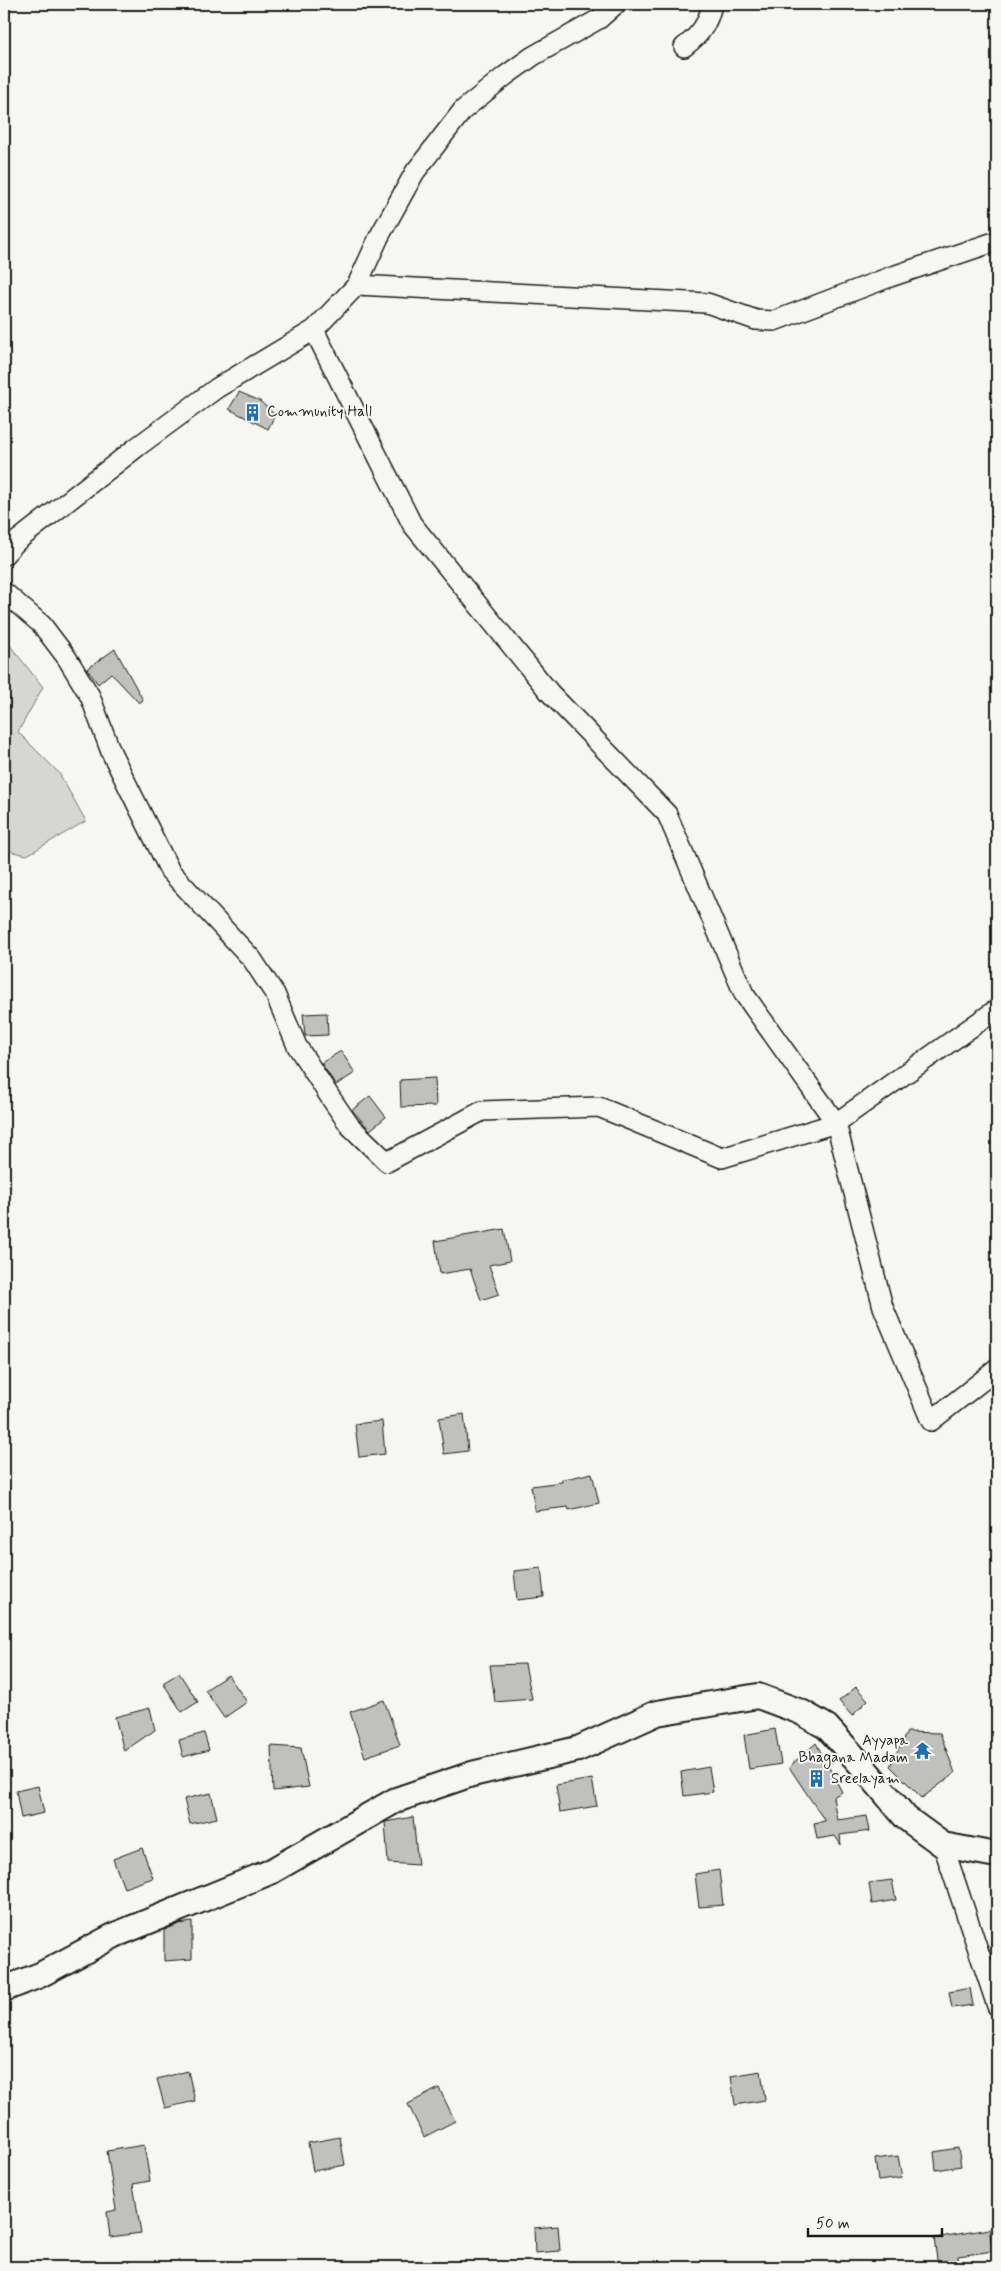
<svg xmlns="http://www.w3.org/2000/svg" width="1001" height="2271" font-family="Mynerve,sans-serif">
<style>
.green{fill:#d6d6d2;stroke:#797977}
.building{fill:#c0c0bd;stroke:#1c1c1c}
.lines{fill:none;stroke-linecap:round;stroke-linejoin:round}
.minor-casing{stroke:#1c1c1c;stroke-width:22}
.major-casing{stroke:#1c1c1c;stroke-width:28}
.minor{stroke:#f6f6f2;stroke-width:19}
.major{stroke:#f6f6f2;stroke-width:24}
.labels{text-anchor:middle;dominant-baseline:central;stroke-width:4;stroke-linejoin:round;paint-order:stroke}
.poi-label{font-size:15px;fill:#1c1c1c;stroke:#f6f6f2;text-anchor:start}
</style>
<rect width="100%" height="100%" fill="#f6f6f2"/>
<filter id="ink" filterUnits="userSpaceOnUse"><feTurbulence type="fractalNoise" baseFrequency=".02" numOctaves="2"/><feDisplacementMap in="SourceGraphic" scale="10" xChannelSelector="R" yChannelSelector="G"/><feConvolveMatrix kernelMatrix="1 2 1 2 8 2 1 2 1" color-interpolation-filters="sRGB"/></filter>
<g filter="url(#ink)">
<path class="green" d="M8,643L43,687L18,732L59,773L86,821L27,855L4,850V645Z"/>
<path class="building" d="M239,392L260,401L275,415L268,429L229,409Z
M115,649L143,700L139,703L111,673L98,684L87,669Z
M327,1013L328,1035L305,1036L303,1014Z
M341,1051L355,1073L336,1085L321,1063Z
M435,1078L436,1106L401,1107L400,1080Z
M370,1096L386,1117L370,1130L352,1110Z
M504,1229L510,1261L489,1265L499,1294L481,1300L470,1269L440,1274L435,1241Z
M464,1414L468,1451L444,1454L439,1418Z
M382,1421L385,1454L359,1457L355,1424Z
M592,1473L599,1503L569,1510L568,1507L535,1511L531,1486L562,1482L561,1480Z
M541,1568L544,1597L517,1600L514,1571Z
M525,1664L532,1699L495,1702L490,1665Z
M179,1673L198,1702L182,1712L163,1683Z
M228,1675L247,1702L224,1718L205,1690Z
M856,1687L868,1700L852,1716L839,1701Z
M384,1700L400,1745L365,1757L350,1712Z
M150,1708L155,1730L124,1751L115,1717Z
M775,1729L781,1764L749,1769L744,1735Z
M907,1732L940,1733L955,1773L922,1798L890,1766Z
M204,1733L209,1750L183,1757L179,1740Z
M816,1743L842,1792L833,1797L837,1820L867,1816L870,1831L840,1835L841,1845L835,1836L817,1839L814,1823L825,1821L789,1767Z
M271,1746L301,1748L309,1787L273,1791Z
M709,1767L713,1792L684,1796L681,1772Z
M592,1779L597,1806L560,1812L556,1785Z
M38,1786L44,1813L21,1818L16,1791Z
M211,1793L217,1818L190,1824L184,1799Z
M413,1817L418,1865L388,1863L385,1822Z
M142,1848L153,1878L124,1888L113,1859Z
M719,1870L723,1905L699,1907L695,1874Z
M892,1880L896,1900L872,1904L869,1883Z
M192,1922V1959L164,1961V1930L179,1924Z
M970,1988L973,2005L952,2008L949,1992Z
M188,2071L195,2101L165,2108L157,2079Z
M761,2071L765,2100L735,2105L731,2076Z
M439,2088L455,2121L424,2137L408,2104Z
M340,2137L345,2165L313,2171L308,2143Z
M144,2145L150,2181L133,2184L141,2233L110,2237L107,2212L116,2210L107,2151Z
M958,2148L961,2166L936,2170L934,2152Z
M898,2156L902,2178L878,2181L875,2159Z
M558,2226L560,2251L535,2253L534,2228Z
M989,2229L993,2251L958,2256L959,2266L938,2267L934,2238Z"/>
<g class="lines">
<defs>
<path id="minor" d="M684,47C700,35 708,24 712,4
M357,285L707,303L756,320L774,321L890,277L997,241
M314,330L412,524L550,693L667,814L744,994L836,1123L883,1307L931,1421L997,1369
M4,555L17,541L137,447L217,388L314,330L357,285L379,237L415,172L463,110L505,76L533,56L599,19L616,4
M4,592L42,625L67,658L90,696L111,752L170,871L252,959L275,994L297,1046L332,1100L350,1126L387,1162L482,1111L599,1107L722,1158L836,1123L997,1009
M943,1845L997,2006"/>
<path id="major" d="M4,1989L40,1975L115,1935L270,1872L396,1800L472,1774L578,1749L657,1713L758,1696L801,1712L827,1727L864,1768L906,1818L943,1845L991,1854L997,1853"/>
</defs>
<use href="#minor" class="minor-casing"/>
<use href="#major" class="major-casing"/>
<use href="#minor" class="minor"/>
<use href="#major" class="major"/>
</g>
</g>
<defs>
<symbol id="building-bare" viewBox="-9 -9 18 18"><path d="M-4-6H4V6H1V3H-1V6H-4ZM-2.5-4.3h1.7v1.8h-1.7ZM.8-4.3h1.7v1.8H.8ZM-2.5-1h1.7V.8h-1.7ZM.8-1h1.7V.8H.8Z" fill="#1f6fb2" stroke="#f6f6f2" stroke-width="2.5" paint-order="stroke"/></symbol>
<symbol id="temple-bare" viewBox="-9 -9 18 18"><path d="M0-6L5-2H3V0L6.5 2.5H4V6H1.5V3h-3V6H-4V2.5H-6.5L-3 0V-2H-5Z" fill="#1f6fb2" stroke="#f6f6f2" stroke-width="2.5" paint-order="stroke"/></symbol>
</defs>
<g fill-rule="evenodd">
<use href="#building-bare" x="240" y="400" width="25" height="25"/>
<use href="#temple-bare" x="910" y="1738" width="25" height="25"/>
<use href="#building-bare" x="804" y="1766" width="25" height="25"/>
</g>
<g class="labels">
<g class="poi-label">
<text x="267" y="412">Community Hall</text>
<text x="908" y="1741" text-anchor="end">Ayyapa<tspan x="908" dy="17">Bhagana Madam</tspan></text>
<text x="831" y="1779">Sreelayam</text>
</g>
</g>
<rect width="1001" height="2271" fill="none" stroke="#f6f6f2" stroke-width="20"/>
<rect x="10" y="10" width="981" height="2251" fill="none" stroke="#1c1c1c" stroke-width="2" filter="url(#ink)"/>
<path d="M808 2228v8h134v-8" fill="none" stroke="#1c1c1c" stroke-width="2.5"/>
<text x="816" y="2228" font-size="15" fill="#1c1c1c" stroke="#f6f6f2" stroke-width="4" paint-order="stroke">50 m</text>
</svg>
